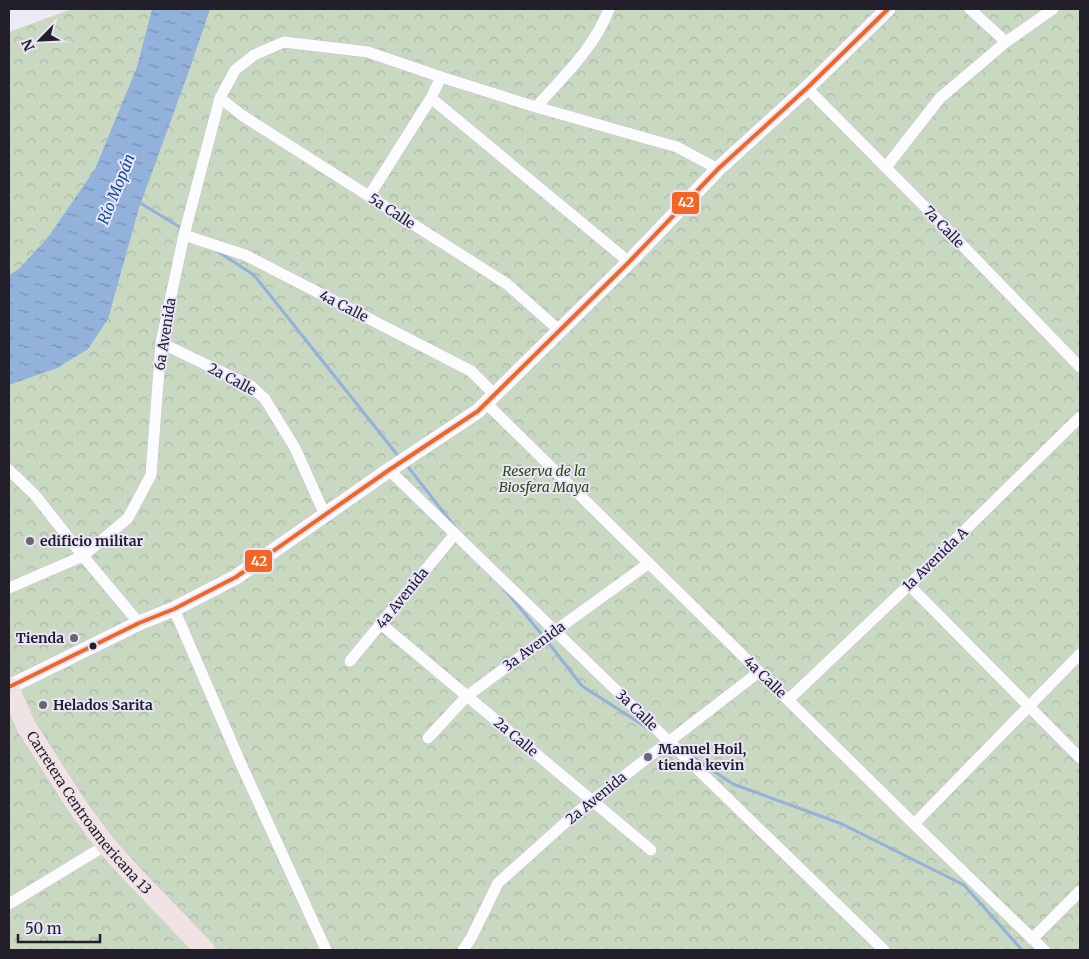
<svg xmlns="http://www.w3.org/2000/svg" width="1089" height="959" font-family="Merriweather,serif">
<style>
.park{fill:url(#park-crowns)}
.water{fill:url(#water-ripples)}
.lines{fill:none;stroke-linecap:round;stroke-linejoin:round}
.stream{stroke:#92b1db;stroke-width:3}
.minor-casing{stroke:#c8c6d2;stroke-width:12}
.tertiary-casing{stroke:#c8c6d2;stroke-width:16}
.trunk-casing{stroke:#c7c7cc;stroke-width:21}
.minor{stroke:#fcfcfe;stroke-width:11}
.tertiary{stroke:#fcfcfe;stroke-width:15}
.trunk{stroke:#f0e3e6;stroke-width:20}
.bus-1-casing{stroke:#e9e5fa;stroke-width:8}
.bus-1{stroke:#f26522;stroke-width:4}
.poi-dot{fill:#696672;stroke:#e9e5fa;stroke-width:2}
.bus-dot{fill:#221f2b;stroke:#e9e5fa;stroke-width:2}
.labels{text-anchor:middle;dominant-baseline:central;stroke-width:4;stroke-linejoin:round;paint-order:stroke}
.street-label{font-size:14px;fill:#221f2b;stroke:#e9e5fa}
.park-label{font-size:14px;font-style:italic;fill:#2c4b02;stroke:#e9e5fa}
.poi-label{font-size:14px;font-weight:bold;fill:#221f2b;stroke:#e9e5fa;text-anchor:start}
.water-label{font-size:15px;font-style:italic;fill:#0c4b8e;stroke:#e9e5fa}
.line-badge{stroke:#e9e5fa;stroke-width:2}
.badge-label{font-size:14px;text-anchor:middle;font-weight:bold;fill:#fff}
</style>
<defs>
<pattern id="park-crowns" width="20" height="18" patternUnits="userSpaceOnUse" patternTransform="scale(1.25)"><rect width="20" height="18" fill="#c9d8c1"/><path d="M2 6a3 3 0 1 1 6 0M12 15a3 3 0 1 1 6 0" fill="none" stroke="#acb9a6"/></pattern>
<pattern id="water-ripples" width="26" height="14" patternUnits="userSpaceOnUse" patternTransform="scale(1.25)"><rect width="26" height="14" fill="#92b1db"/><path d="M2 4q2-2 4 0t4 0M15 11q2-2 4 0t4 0" fill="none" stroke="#778fb2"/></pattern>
</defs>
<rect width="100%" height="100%" fill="#eceaf5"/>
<path class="park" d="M72,9H1080V950H9V32Z"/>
<path class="water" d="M152,9H210L190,68L139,208L108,319L88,349L57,368L9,385V275L19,269L49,236L95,169L137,67Z"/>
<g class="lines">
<path class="stream" d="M137,201L183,229
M217,251L254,275L399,457
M405,463L455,527
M506,591L543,636
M547,641L582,686L649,729
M694,758L733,784L842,824L964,885L1022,950"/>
<defs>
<path id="minor" d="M970,9L1006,42
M807,88L930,212L1080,367
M220,98L243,116L507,284L560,331
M431,98L629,262
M536,107C563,77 595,47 609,9
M886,167L940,98L1006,42L1053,9
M369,196L431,98L441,77
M184,235L245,255L471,371L495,395
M161,343L251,386L265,399L295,448L325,515
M486,403L914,824L1044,950
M9,470L35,495L83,556L139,623
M389,470L884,950
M909,585L1080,758
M9,588L83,556L128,518L151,475L161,343L184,235L220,98L235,70L254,55L284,42L368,52L441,77L536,107L677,147L718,169
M174,609L241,764L326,950
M381,624L651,850
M350,661L455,534
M788,700L909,585L1080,417
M428,738L467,696L555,631L649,563
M914,824L1080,654
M9,904L106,845
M1032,939L1080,891
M463,950L471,938L498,883L576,813L759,672"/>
<path id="tertiary" d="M9,687L139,623L174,609L236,577L389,470L478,411L629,262L718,169L807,88L888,9"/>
<g id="trunk">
<path id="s1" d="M9,687L26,726L77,806L106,845L131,873L205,950"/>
</g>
</defs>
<use href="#minor" class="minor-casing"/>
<use href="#tertiary" class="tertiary-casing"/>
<use href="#trunk" class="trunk-casing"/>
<use href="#minor" class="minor"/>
<use href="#tertiary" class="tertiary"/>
<use href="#trunk" class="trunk"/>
<defs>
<path id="bus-1" d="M9,687L139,623L174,609L236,577L389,470L478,411L629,262L718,169L807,88L888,9"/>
</defs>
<use href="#bus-1" class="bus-1-casing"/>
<use href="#bus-1" class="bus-1"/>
</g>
<g class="poi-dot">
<circle cx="30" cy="541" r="5"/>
<circle cx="74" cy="638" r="5"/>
<circle cx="43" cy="705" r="5"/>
<circle cx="648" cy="757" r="5"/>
</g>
<circle class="bus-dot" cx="93" cy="646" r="4.5"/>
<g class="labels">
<g class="street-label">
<text transform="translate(392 211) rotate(33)">5a Calle</text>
<text transform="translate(944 227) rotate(46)">7a Calle</text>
<text transform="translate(344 306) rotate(27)">4a Calle</text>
<text transform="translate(165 334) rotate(-81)">6a Avenida</text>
<text transform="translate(232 379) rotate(28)">2a Calle</text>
<text transform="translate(935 559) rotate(-44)">1a Avenida A</text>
<text transform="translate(402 598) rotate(-51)">4a Avenida</text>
<text transform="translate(534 646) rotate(-36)">3a Avenida</text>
<text transform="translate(765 677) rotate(44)">4a Calle</text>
<text transform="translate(637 710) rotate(44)">3a Calle</text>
<text transform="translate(516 737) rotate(40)">2a Calle</text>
<text transform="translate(596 798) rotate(-39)">2a Avenida</text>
<text stroke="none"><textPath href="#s1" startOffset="150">Carretera Centroamericana 13</textPath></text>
</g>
<g class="park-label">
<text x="544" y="471">Reserva de la<tspan x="544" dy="16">Biosfera Maya</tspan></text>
</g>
<g class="poi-label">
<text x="40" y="541">edificio militar</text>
<text x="64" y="638" text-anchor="end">Tienda</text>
<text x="53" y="705">Helados Sarita</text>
<text x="658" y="749">Manuel Hoil,<tspan x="658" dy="16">tienda kevin</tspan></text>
</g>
<g class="water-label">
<text transform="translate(116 189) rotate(-68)">Río Mopán</text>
</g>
</g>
<g class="line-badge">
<rect x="671" y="191" width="29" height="24" rx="5" fill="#f26522"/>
<rect x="244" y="549" width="29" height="24" rx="5" fill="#f26522"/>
</g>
<g class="badge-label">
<text x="686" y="207">42</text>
<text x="259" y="566">42</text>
</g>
<rect width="1089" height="959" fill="none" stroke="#221f2b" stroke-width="20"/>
<g transform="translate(40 40) rotate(246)" stroke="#e9e5fa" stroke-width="4" paint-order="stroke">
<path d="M0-4L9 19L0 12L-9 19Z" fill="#221f2b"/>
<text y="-8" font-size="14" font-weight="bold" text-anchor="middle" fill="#221f2b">N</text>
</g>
<path d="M18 934v8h82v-8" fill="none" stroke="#221f2b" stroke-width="2.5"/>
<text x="25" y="934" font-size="15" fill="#221f2b" stroke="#e9e5fa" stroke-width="4" paint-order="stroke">50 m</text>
</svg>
